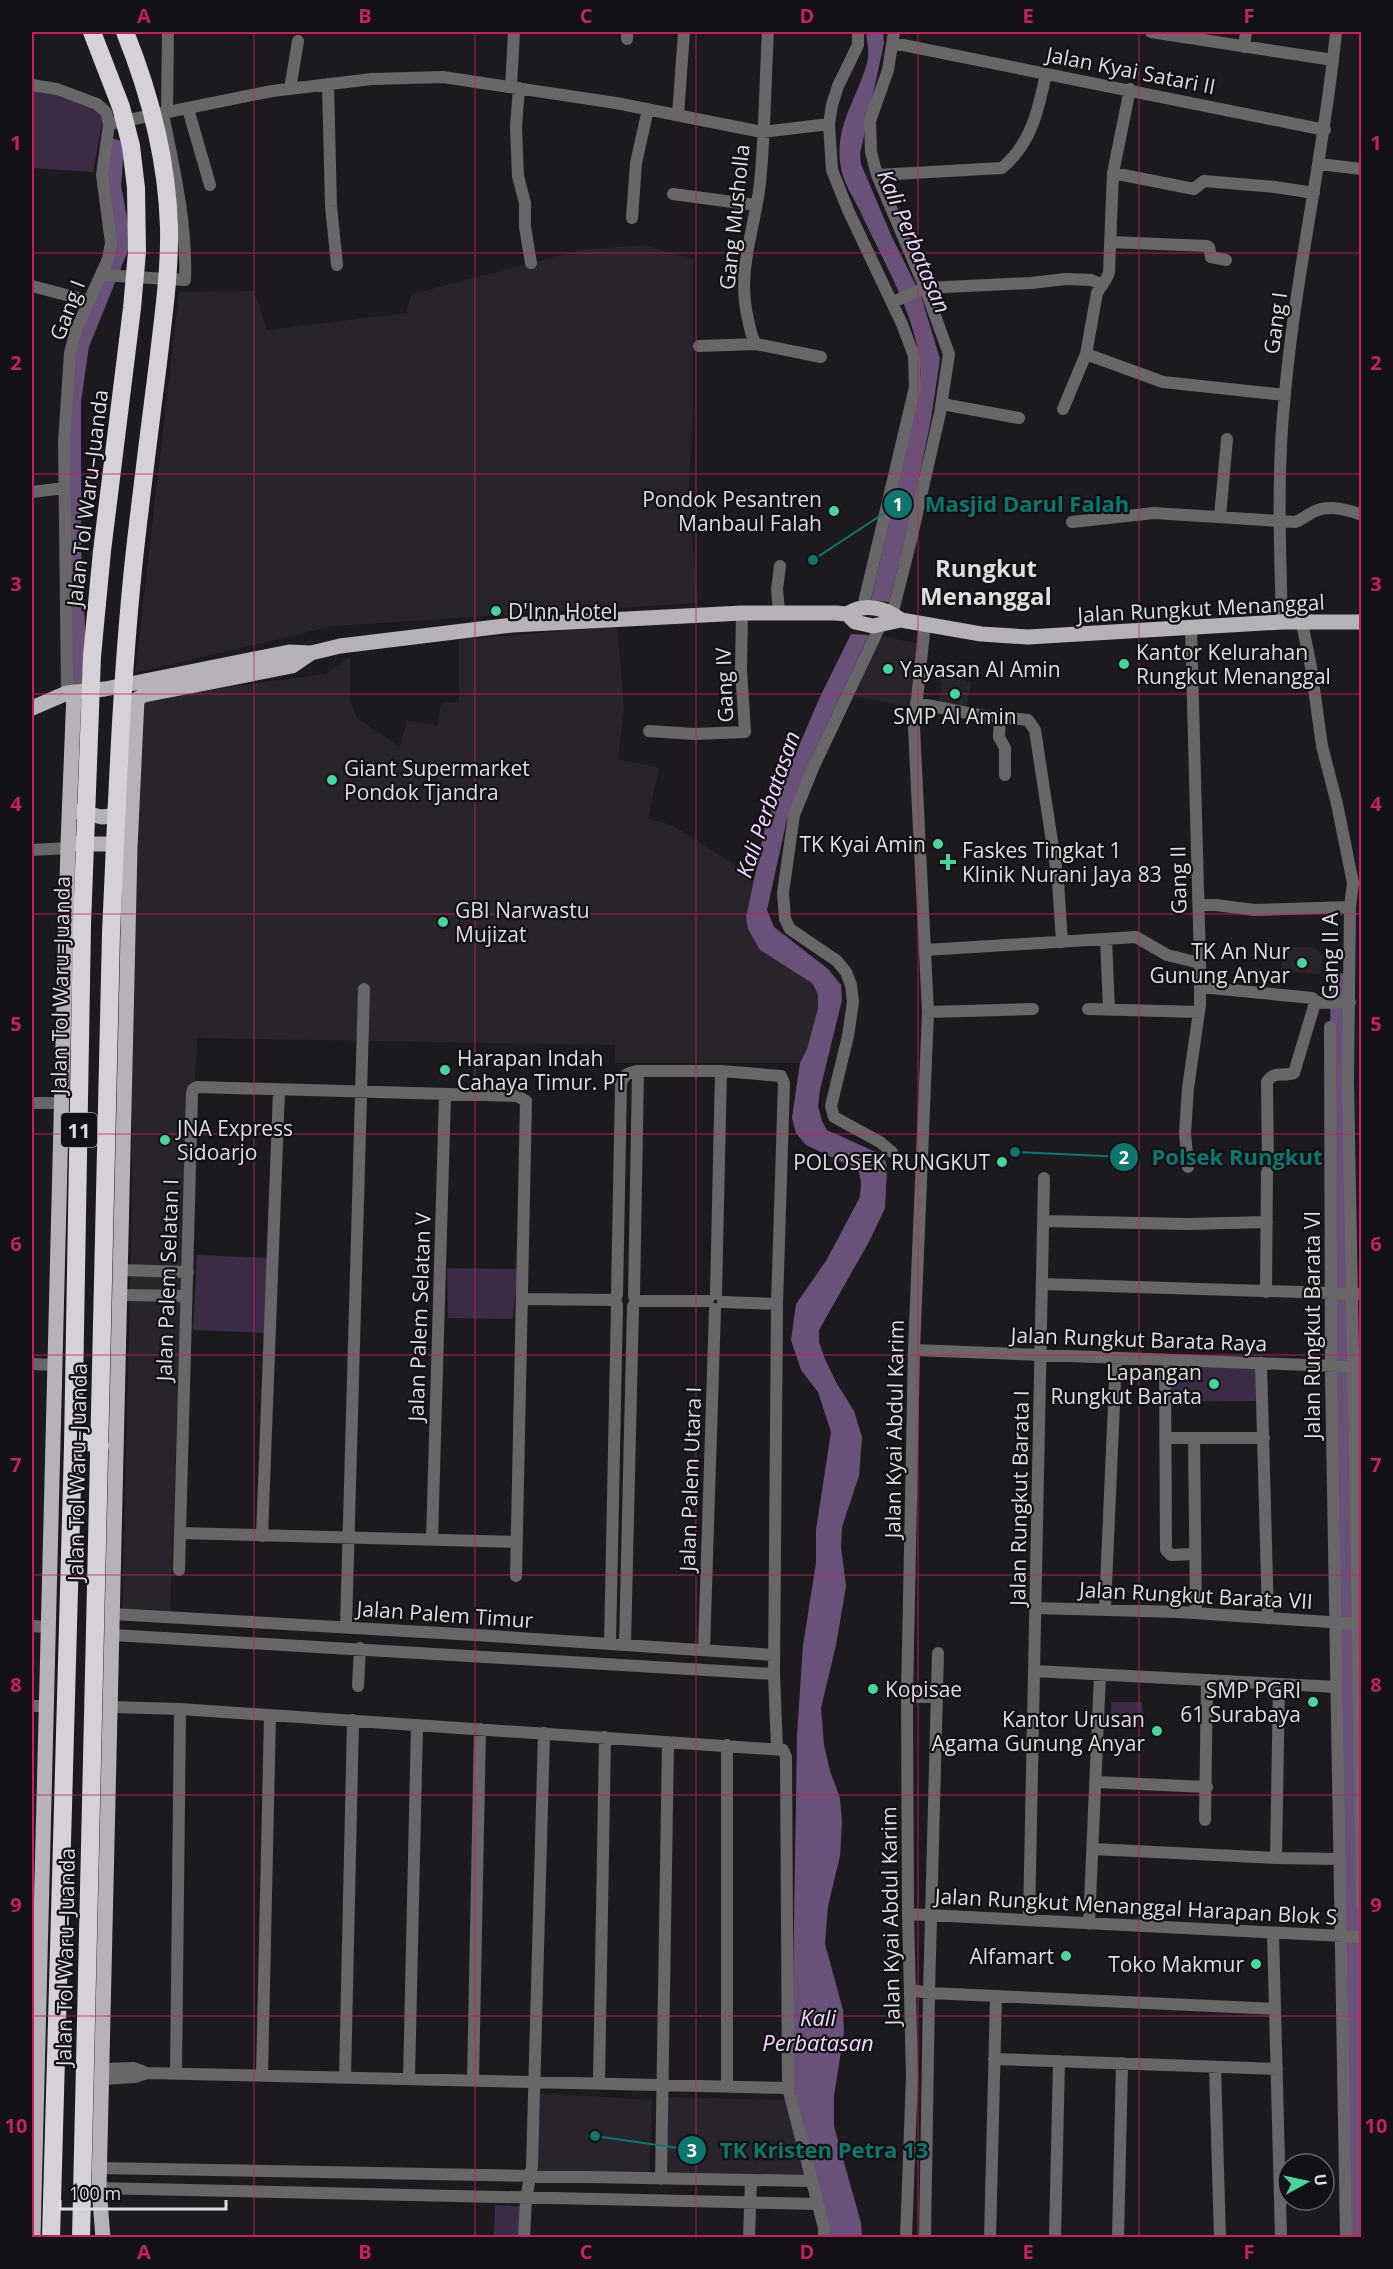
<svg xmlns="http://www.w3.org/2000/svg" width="1393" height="2269" font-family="'Open Sans',sans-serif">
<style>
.built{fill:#29232c}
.green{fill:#3b2b45}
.water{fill:#6a5179}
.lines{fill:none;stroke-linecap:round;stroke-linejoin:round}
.river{stroke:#6a5179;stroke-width:20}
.minor{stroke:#686669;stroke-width:12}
.major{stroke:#b6b2b8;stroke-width:15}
.highway{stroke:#d5d1d7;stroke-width:18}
.highway-bridge{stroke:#d5d1d7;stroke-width:18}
.grid{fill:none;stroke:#c32262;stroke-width:1.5;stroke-opacity:0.55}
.poi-dot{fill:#49d49c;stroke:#141116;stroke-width:2}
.labels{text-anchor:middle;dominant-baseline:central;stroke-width:4.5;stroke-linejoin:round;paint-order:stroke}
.shield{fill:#141116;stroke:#a2a0a3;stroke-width:1.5}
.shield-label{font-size:20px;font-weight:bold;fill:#dfdde0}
.street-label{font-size:21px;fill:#dfdde0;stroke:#141116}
.poi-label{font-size:21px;fill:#dfdde0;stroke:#141116;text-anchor:end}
.water-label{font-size:22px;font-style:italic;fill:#f0d7ff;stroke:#141116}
.quarter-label{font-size:24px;font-weight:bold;fill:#dfdde0;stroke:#141116}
.leader{fill:none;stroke:#0f766e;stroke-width:2}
.callout-dot{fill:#0f766e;stroke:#141116;stroke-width:2}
.mark-label{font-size:18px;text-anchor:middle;font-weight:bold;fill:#fff}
.callout-label{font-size:22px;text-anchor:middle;font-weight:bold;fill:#0f766e;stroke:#141116;stroke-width:4.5;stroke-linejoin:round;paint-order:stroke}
.neatline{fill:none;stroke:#c32262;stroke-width:2}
.grid-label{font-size:20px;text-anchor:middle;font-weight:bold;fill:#c32262}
</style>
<rect width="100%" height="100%" fill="#1d1a1f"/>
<path class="built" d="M643,245L693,259V406L689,488L697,603L333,626L135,673L179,292L254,291L267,330L406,313L412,294L581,250Z
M617,626L624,707L618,759L659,768L648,819L672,825L754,877L746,916L760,950L812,983L818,994V1007L807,1049L800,1063H615V1045L197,1038L195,1083H188L170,1622L122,1621L132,1210L131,699L325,674L350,657V700L357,718L400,747L407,720L438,726L441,703L459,702V640Z
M875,635L921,644L911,708L850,695Z
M938,665L967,671L965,681L971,682L966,710L938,706L942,681L936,680Z
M1282,947H1313L1323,956L1320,974L1281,971Z
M540,2093L652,2100L649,2175L538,2172Z
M667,2097L786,2100L806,2178L663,2174Z"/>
<path class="green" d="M32,90L75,97L100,112L102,124L93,172L32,168Z
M197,1255L270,1258L266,1333L193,1330Z
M447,1268L518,1269L513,1319L448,1318Z
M1170,1367H1257L1258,1401L1171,1402Z
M1111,1702H1142L1143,1719H1111Z
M495,2205L520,2206V2237L494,2238Z"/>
<path class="water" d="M866,32H883L884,43L860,154L861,164L891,235L921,296L940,359L931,419L911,517L889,602L871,600L920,388C927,332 882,260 859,209C854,199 847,188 843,176C830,131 856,103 867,63C870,52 867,42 866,32Z
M851,634L869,635L813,754L787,819L767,910L774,927L828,969L841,985L842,1000L820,1090L818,1106L822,1121L827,1130L878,1153L886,1162L887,1169L885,1208L870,1240L819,1330V1342L825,1359L836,1382L854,1411L862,1437L859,1476L842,1527L841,1547L846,1586L836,1645L821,1708L824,1745L830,1771L840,1798L842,1822L840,1856L828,1906L825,1944L843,2010L844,2032L834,2096V2126L861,2223L862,2237H829L794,2087L792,2046L797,1736L803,1645L816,1563V1530L831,1432L818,1392L801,1370L791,1340L796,1304L826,1261L860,1197L861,1182L859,1172L854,1168L806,1145L796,1133L792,1118L800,1063L807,1049L818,1008V994L812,983L760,950L748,929L746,917L766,823L819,699Z"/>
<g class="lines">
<path class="river" d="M78,686L71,548V401L79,345L121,241L111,186L114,149
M1340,983L1346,1614L1355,2238"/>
<path class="minor" d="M768,32C765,82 765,133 760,183C755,229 736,271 748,319C750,328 751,337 756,344L821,357
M858,32V45L838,86L832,105L829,124L832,170L848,210L902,324L914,356L915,387L863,607
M1151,32L1333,60
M627,39V32
M893,43L1325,130
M1244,47L1246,32
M328,84L331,206L337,265
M32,85L57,89L97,104L106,112L109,124L102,175L111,243L108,259L76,330L70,353L64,442L67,693
M511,87L514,32
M519,88L516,127L518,176L525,203V227L531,263
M290,89L298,41
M188,109L210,185
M167,113L168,32
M678,115L684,32
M109,124L272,91L372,79L443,77L616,103L762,132L829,124
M1319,164L1362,169
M1113,173L1194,189L1204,181L1275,187L1314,193
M877,175L1002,168C1032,142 1038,111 1046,74
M673,194L755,205
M632,218L636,163L648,109
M1111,242L1207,246L1209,247L1211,257L1226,260
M101,275L185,280C187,223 174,169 163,114
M32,286L89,301
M893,302L925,288L1031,283L1066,279L1091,280L1101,284
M699,346L756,344
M1086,354L1163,382L1285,395
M942,404L1019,418
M1063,409L1086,354L1097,293C1101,285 1107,281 1109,272L1113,173L1130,89
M32,492L64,488
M1220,517L1227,439
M1072,522L1154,513L1295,522C1302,520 1307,515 1313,512C1328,504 1347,509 1362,515
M779,612L777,589L780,566
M1282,622C1280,552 1277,474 1284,405C1294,279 1324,157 1336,32
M890,623L910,544L940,413L949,354L925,288L877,175L871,152L870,121L888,70L894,32
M880,626L813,768L794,815L783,893L785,919L790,929L837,961L846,972L851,985L853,1002L848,1036L831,1106L834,1117L880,1142L892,1152
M916,703L978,715L1028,720L1035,730L1058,881L1062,942
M1000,717L999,737L1005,748V775
M649,731L694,734L745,732L741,669L742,613
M32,850L68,848
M1199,905H1216L1254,910L1350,907
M1106,939L1109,1009
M926,950L1136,937L1167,955L1200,963
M1200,987L1312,998L1317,1002
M1088,1009L1199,1012
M928,1012L1033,1009
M1330,1027L1331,1374L1346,2238
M32,1103H63
M1188,1167L1185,1133L1188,1088L1200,1005V963L1191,628
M1268,1167L1267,1082C1274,1070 1282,1077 1294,1073L1315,1003L1350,1002
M1044,1221L1188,1224L1267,1222
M122,1270L188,1272
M1043,1284L1362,1294
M1266,1292L1267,1172
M716,1294L721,1071
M121,1295L186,1296
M617,1295L621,1085C623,1074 628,1073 638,1071H721L781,1076L784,1083L777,1304L774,1674L777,1749
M634,1296L638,1071
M523,1299L616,1300
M635,1301H708
M723,1302L777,1304
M914,1350L1360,1367
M1165,1360L1166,1550L1171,1555L1195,1554
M1261,1363L1268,1617
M32,1364L56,1365
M1167,1438H1264
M1194,1438L1196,1613
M180,1533L516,1542
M262,1536L279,1091
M432,1540L445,1095
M179,1570L192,1094L193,1089L197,1087L517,1096L526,1101L516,1576
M1036,1608L1179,1612L1358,1624L1348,1081L1350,907L1353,883L1337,804L1322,746L1311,667L1302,623
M1105,1608L1116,1358
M113,1614L476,1635L774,1655
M1362,1624H1358L1362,1905
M32,1626L48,1627
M346,1627L364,989
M113,1635L774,1674
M610,1644L617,1305
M625,1645L633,1306
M704,1650L715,1309
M1034,1671L1337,1687
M358,1686L360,1648
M907,1697H936
M32,1706H46
M112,1707L180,1709L783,1750L786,1757L788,2088L824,2228V2238
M1096,1782L1207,1787
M1205,1820L1207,1680
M1093,1849L1276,1858L1340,1859
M1276,1858L1279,1684
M908,1914L1362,1937
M1029,1920L1044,1178
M1089,1924L1100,1675
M1273,1933L1281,2238
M910,1990L929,1993L1275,2009
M994,2059L1277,2069
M1215,2067L1220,2238
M103,2069L134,2068L147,2073
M176,2074L180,1709
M262,2076L270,1715
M345,2078L353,1720
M103,2079L135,2077L147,2073L788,2088
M409,2079L417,1725
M473,2081L480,1729
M599,2084L605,1737
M727,2087V1745
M99,2168L811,2181
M661,2179L668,1742
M99,2188L817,2204
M524,2238L526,2198L532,2167L544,1733
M749,2238L751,2180
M906,2238L912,2076L908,1914L907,1697L914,1350L928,1012L914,728L925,623
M925,2238L929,1993L938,1653
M990,2238L996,1997
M1055,2238L1059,2061
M1118,2238L1122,2063"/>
<path class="major" d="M847,614C865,603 884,607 901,620
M137,699L144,695L292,666L311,653
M32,708L67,693L105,689L289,652L311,653L340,646L512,625L742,613H836L847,614L855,622L873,626L901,620L981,634L1028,637L1282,622H1362
M75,811L102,817L125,814
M73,844H124
M33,2238L68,844L74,692
M103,2238L99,2188L130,848L137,699"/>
<path class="highway" d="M73,1446C84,1440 89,1441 100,1446"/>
<path class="highway-bridge" d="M51,2238L73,1446L82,925L92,656L102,551L132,308L137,252L136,188L131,146L121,107L92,32
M81,2238L111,933C117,805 121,677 135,550C142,488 150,426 158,363C163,318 170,272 169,227C167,159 150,94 125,32"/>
</g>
<path class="grid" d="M254,32V2238M475,32V2238M696,32V2238M918,32V2238M1139,32V2238M32,253H1362M32,474H1362M32,694H1362M32,914H1362M32,1134H1362M32,1355H1362M32,1575H1362M32,1795H1362M32,2016H1362"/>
<g class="poi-dot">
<circle cx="834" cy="511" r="6"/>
<circle cx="496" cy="611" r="6"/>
<circle cx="1124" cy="664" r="6"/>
<circle cx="888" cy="669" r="6"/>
<circle cx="955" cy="694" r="6"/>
<circle cx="332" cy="780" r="6"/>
<circle cx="938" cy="844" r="6"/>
<path d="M945 853h6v6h6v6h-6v6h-6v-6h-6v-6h6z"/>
<circle cx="443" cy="922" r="6"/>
<circle cx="1302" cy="963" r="6"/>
<circle cx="445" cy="1070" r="6"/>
<circle cx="165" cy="1140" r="6"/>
<circle cx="1002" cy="1162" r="6"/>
<circle cx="1214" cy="1384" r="6"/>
<circle cx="873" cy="1689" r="6"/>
<circle cx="1313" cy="1702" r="6"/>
<circle cx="1157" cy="1731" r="6"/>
<circle cx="1066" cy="1956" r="6"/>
<circle cx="1256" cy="1964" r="6"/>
</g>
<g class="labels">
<rect class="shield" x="61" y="1113" width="36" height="34" rx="4.5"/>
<g class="shield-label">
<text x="79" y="1130">11</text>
</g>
<g class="street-label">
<text transform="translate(1131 70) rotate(11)">Jalan Kyai Satari II</text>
<text transform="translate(734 217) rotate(-84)">Gang Musholla</text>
<text transform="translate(67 310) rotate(-69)">Gang I</text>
<text transform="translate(1275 323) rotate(-82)">Gang I</text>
<text transform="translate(87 498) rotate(-83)">Jalan Tol Waru–Juanda</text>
<text transform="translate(1201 608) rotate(-3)">Jalan Rungkut Menanggal</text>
<text transform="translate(724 685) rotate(-92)">Gang IV</text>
<text transform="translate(1178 880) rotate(-91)">Gang II</text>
<text transform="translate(1330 956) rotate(-90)">Gang II A</text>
<text transform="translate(60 985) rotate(-89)">Jalan Tol Waru–Juanda</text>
<text transform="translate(167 1280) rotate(-88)">Jalan Palem Selatan I</text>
<text transform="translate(419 1317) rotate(-88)">Jalan Palem Selatan V</text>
<text transform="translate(1312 1325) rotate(-90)">Jalan Rungkut Barata VI</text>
<text transform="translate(1139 1339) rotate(2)">Jalan Rungkut Barata Raya</text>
<text transform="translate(894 1429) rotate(-89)">Jalan Kyai Abdul Karim</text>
<text transform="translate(77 1472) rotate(-89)">Jalan Tol Waru–Juanda</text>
<text transform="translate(690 1479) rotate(-88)">Jalan Palem Utara I</text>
<text transform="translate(1019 1498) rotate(-89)">Jalan Rungkut Barata I</text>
<text transform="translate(1196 1595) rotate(3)">Jalan Rungkut Barata VII</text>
<text transform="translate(445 1614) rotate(4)">Jalan Palem Timur</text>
<text transform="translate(1136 1906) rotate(3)">Jalan Rungkut Menanggal Harapan Blok S</text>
<text transform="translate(890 1916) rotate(-91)">Jalan Kyai Abdul Karim</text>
<text transform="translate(65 1957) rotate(-89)">Jalan Tol Waru–Juanda</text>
</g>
<g class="poi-label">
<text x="822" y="499">Pondok Pesantren<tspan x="822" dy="24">Manbaul Falah</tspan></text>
<text x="508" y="611" text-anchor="start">D'Inn Hotel</text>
<text x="1136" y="652" text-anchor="start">Kantor Kelurahan<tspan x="1136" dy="24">Rungkut Menanggal</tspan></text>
<text x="900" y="669" text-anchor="start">Yayasan Al Amin</text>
<text x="955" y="716" text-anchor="middle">SMP Al Amin</text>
<text x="344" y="768" text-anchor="start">Giant Supermarket<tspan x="344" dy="24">Pondok Tjandra</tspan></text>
<text x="926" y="844">TK Kyai Amin</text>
<text x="962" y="850" text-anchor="start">Faskes Tingkat 1<tspan x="962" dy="24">Klinik Nurani Jaya 83</tspan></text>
<text x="455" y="910" text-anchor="start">GBI Narwastu<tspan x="455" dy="24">Mujizat</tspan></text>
<text x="1290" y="951">TK An Nur<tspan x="1290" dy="24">Gunung Anyar</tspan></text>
<text x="457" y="1058" text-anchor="start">Harapan Indah<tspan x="457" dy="24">Cahaya Timur. PT</tspan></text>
<text x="177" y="1128" text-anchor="start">JNA Express<tspan x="177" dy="24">Sidoarjo</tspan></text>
<text x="990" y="1162">POLOSEK RUNGKUT</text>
<text x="1202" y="1372">Lapangan<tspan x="1202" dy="24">Rungkut Barata</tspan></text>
<text x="885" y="1689" text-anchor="start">Kopisae</text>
<text x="1301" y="1690">SMP PGRI<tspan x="1301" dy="24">61 Surabaya</tspan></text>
<text x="1145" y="1719">Kantor Urusan<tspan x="1145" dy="24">Agama Gunung Anyar</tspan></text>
<text x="1054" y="1956">Alfamart</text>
<text x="1244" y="1964">Toko Makmur</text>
</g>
<g class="water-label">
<text transform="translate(915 241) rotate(67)">Kali Perbatasan</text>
<text transform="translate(767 804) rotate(-71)">Kali Perbatasan</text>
<text x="818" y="2017">Kali<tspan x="818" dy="25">Perbatasan</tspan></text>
</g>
<g class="quarter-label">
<text x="986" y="567">Rungkut<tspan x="986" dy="28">Menanggal</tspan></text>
</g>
</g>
<path class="leader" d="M813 560L898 504M1015 1152L1124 1157M595 2136L692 2150"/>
<g class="callout-dot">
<circle cx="813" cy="560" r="6"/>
<circle cx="1015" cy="1152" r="6"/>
<circle cx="595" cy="2136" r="6"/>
<circle cx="898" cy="504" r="15"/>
<circle cx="1124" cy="1157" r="15"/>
<circle cx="692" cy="2150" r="15"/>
</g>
<g class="mark-label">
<text x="898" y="511">1</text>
<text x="1124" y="1164">2</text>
<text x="692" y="2157">3</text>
</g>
<g class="callout-label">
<text x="1027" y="512">Masjid Darul Falah</text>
<text x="1237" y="1165">Polsek Rungkut</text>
<text x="824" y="2158">TK Kristen Petra 13</text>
</g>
<rect width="1393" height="2269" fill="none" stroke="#141116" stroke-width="66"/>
<g transform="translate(1306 2182) rotate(82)"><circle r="28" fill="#141116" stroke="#656367" stroke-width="1.5"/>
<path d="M0-4.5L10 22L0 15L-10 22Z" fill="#49d49c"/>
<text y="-9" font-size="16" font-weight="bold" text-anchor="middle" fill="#dfdde0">U</text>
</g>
<path d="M60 2200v9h166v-9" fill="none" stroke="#dfdde0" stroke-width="3"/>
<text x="69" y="2200" font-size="18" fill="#dfdde0" stroke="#141116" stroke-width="4.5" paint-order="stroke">100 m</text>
<rect x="33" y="33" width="1327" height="2203" class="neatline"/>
<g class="grid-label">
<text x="144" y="23">A</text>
<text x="365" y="23">B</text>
<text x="586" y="23">C</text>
<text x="807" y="23">D</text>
<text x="1028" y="23">E</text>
<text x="1249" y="23">F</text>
<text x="16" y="150">1</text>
<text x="1376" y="150">1</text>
<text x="16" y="370">2</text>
<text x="1376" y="370">2</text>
<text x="16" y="591">3</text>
<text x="1376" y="591">3</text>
<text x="16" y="811">4</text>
<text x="1376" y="811">4</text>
<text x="16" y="1031">5</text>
<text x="1376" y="1031">5</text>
<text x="16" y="1251">6</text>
<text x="1376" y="1251">6</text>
<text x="16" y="1472">7</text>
<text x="1376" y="1472">7</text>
<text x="16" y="1692">8</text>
<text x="1376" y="1692">8</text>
<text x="16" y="1912">9</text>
<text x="1376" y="1912">9</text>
<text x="16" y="2133">10</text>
<text x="1376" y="2133">10</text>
<text x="144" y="2259">A</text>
<text x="365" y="2259">B</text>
<text x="586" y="2259">C</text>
<text x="807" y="2259">D</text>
<text x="1028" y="2259">E</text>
<text x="1249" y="2259">F</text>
</g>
</svg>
